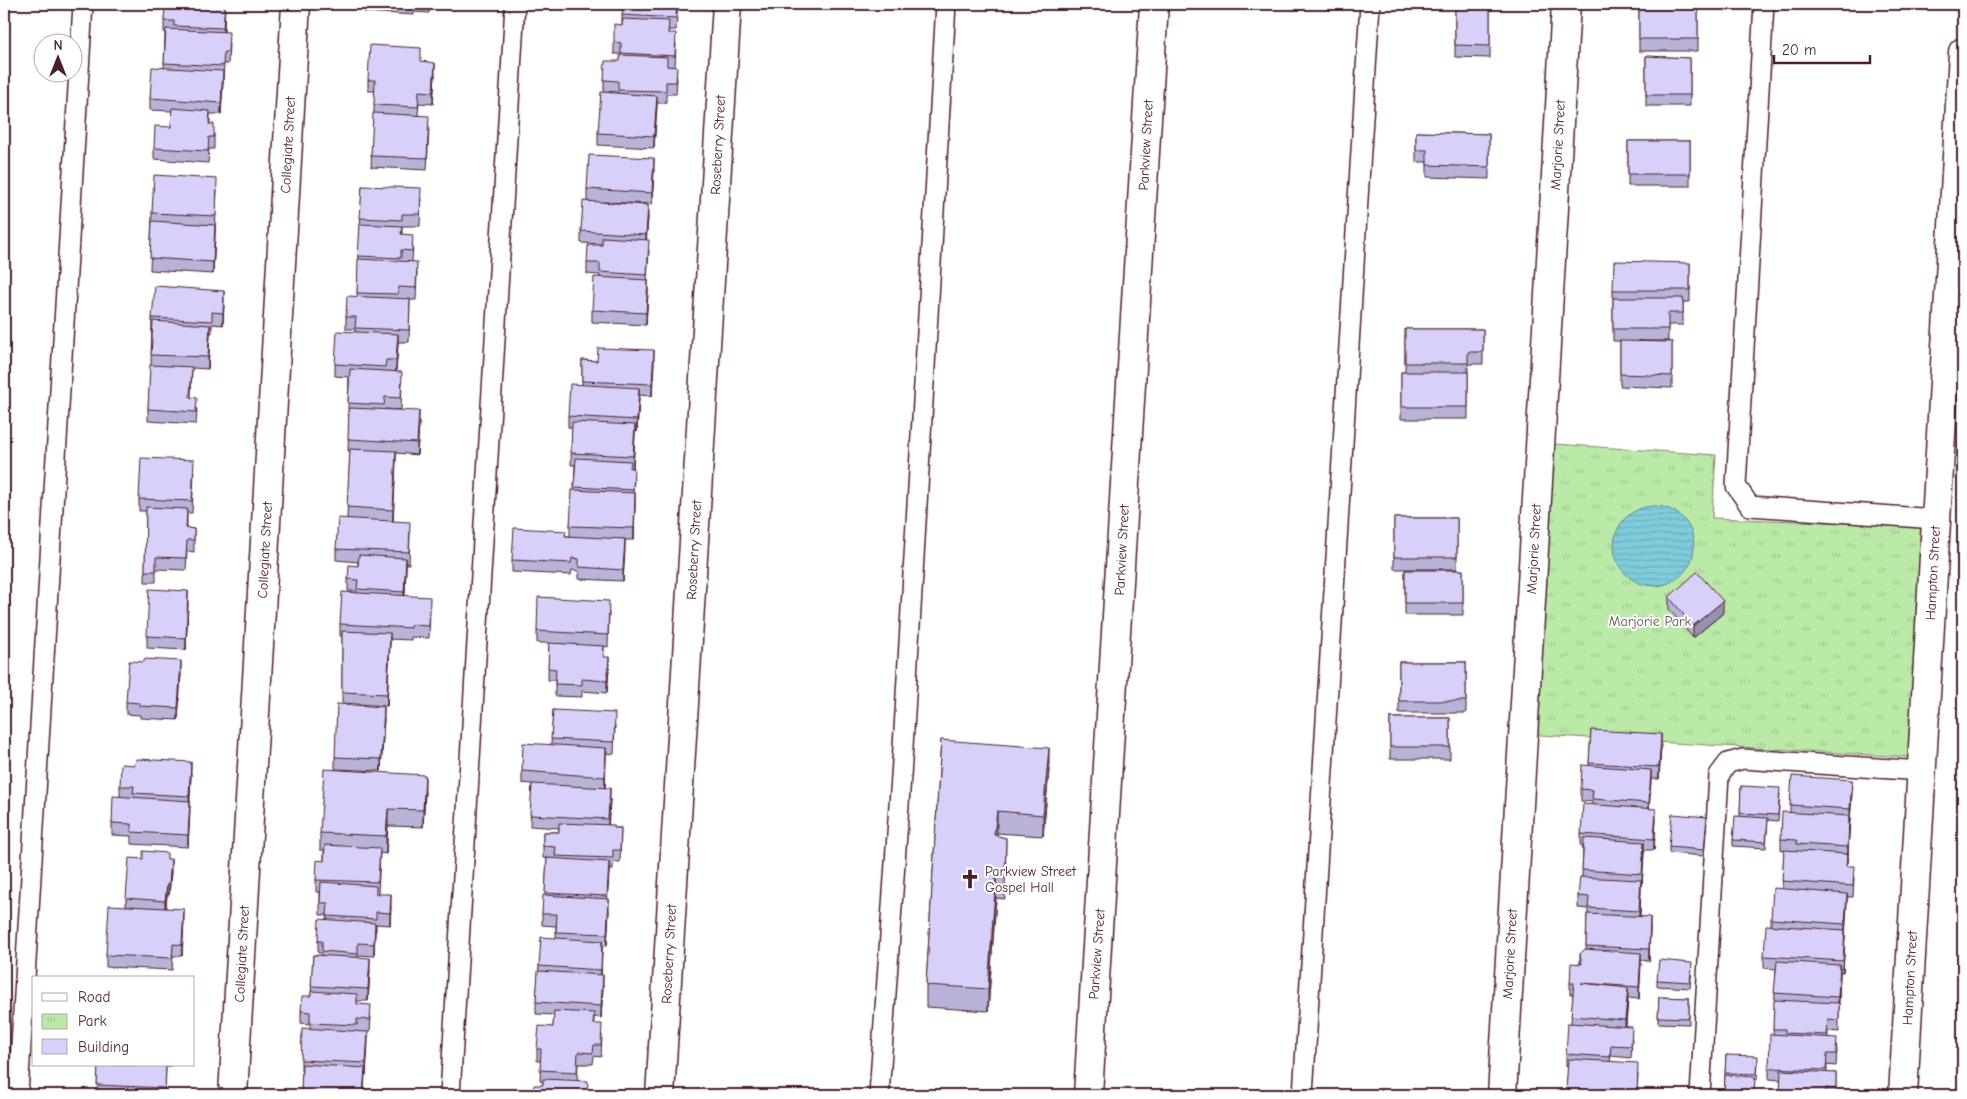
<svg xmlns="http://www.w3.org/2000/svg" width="1967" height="1099" font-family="'Comic Neue',sans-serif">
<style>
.park{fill:url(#park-tufts);stroke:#82846a}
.water{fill:url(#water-rules);stroke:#698795}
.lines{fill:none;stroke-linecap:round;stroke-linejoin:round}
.service-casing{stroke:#4a1f2b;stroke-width:22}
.minor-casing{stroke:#4a1f2b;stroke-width:31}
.service{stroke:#fff;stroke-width:19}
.minor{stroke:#fff;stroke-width:28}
.wall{fill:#b9b4d7;stroke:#4a1f2b}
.shaded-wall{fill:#9692af;stroke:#4a1f2b}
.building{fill:#d7d1fa;stroke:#4a1f2b}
.labels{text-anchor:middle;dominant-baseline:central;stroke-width:4;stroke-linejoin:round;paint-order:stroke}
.street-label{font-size:14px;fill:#4a1f2b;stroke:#fff}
.park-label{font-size:14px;fill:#66524a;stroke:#fff}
.poi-label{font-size:14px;fill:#4a1f2b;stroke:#fff;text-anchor:start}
</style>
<defs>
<pattern id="park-tufts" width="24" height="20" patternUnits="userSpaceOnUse" patternTransform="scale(1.25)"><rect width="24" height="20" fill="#bbe9a8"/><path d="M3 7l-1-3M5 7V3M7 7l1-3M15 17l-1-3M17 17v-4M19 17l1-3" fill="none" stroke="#a2c791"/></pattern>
<pattern id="water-rules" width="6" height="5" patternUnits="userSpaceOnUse" patternTransform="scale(1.25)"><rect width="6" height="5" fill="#7eccdc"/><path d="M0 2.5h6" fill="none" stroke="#6eafbd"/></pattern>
</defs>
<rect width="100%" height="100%" fill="#fff"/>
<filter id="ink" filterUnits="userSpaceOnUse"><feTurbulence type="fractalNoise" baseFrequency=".02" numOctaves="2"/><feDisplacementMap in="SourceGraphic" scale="10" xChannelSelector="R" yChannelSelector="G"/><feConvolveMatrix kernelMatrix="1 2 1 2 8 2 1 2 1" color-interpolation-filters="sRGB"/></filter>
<g filter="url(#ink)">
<path class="park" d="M1540,443L1716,455L1712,518L1936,526L1922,758L1523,734Z"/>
<path class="water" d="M1614 546a40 40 0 1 1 80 0a40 40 0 1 1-80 0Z"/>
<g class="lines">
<defs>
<path id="service" d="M1764,4L1736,486L1750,506L1936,519
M18,1095L83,4
M450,1095L515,4
M879,1095L903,747L946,4
M1303,1095L1370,4
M1700,1095L1719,775L1728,763L1743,759L1922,771"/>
<path id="minor" d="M233,1095L296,4
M660,1095L727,4
M1088,1095L1154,4
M1502,1095L1566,4
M1903,1095L1963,52"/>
</defs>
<use href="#service" class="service-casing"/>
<use href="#minor" class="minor-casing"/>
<use href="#service" class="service"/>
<use href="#minor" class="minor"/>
</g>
<path class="wall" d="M225,4L224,32L229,44L228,64H224L221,114H210V124L214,135V149H209L208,163L154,159V148L171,127L172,111L150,110V98L164,68L165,33H164V21Z
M364,4H430L429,13L414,12V15L364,12Z
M678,4L676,30H669V33L676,44L675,67L677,79L676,94H666V103H657L654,148L598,145V133L618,93V92L604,91V80L620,61L621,54H614V42L622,25V15Z
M1640,4H1678V6H1698V51H1639V6H1640Z
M1455,6H1490V58L1455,57Z
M1646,56L1690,58V106H1646Z
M421,62L435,74L433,104L419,103L418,115L429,127L427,170L371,167L375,91H368V80Z
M1416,132L1489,134V179L1427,177V162H1416Z
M1628,141H1690V186H1628Z
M654,170L652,204L603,202L648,217L646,239L649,251L647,280L648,292L646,325L592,322V310L600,275L587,274V263L602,245V244L581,243V231L587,201V189Z
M362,186L421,199L420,226H402V234L413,247L412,261L417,273L416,300H410L409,342H398L396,371L402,383L401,410L385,409L419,423L417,455L396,453L393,521L410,534L409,564H406L405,596L430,609L429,638L411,637V640L390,639L387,706L342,703V636H340V624L357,593V591H348V579L358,566V562L336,560V549L347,519L350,451H348L349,415H348V403L349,377L335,376V364L355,332V329H346V317L357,297Z
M217,190L213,274L150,270L152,213Z
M1690,263V302H1683V325H1668V341H1637L1672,342V388L1620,386V341H1613V290Z
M224,303L223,325L212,324V333H210L208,369L192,368L191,397L197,410L196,424L148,421V409L151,365L152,318Z
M1405,329H1483V364H1468V419H1401V372H1405Z
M582,360L597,361L654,362L652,396L639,395L637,432L635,431L633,468H631L634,480L633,493L635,505L634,540H625L623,581L579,579V571L572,570L571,575L512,572V560L566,536H570V526L574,491L575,465H571L572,428L568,427V416L582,385Z
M194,472L192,513H187V528L194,529V552L187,551L186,570L156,569V582H145L146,511H139V499Z
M1394,518H1457V569H1394Z
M1405,570H1463V615H1405Z
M1669,597L1723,613L1693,638L1669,609Z
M188,603L186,650L147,648V636Z
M609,612L608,647L604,646V657L609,669L607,693L582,691V697L555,696V680H548L549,643H537V631Z
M1399,662H1466V713H1399Z
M181,673L178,720L140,718V715L126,714V702Z
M553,710L615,725L614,754L606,753L605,788L610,800L608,824L614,828H621L620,862H613V870H609L607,899L609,911L607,946H602L601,975L603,987L601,1018L594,1017V1024L602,1035L601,1057L594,1056L593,1064H578L577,1081L543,1085V1082L540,1081L541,1061H537V1049L553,1027L554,1015L536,1014V1002L539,966L556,938V926L542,925V914L545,895L547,858L555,859L543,858V832H559V828L530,826L532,784L522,783V771L551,745Z
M384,718L381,771L335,769V757Z
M1390,718H1450V759H1390Z
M1591,730L1661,746L1659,779H1651L1649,808L1656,820L1654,850H1644L1642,886H1641L1640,916L1650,928L1649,961L1641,960L1639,999L1628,998L1626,1026L1632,1039L1631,1058L1611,1056L1610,1061L1638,1074L1637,1095H1566L1568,1066H1566V1054L1571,1023L1573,994H1570V983L1580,964V954L1586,949L1587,914H1588V909L1578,908V896L1582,877L1583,846H1581V834L1592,805V802L1581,801V789L1589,766Z
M941,740L1049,770L1043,836L997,833V836L1006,838L1005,899L996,898L988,1011L926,1007V985Z
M191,774L188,847L131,844V836L112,835V823L120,797V786Z
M1741,786L1780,794L1778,821L1768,820L1766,848L1733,846V840L1740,816Z
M425,792L423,827L388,826L386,854L380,853L378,894L391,906L390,925L376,924V931H375L374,956L358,955V958L370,970L368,1001H357V1004L371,1017L370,1032H368L366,1075H365L364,1095H301L302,1071H301V1060L310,1028V1024L301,1023V1011L311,996L313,955L322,956V953H318V941L327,920V915H320V892H316V880L324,861V850H320V833Z
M1852,792L1847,866L1854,878L1853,897H1847L1843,972H1840L1839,1003V1032L1828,1031V1037L1837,1049L1836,1066L1827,1065V1073H1836V1095H1780L1781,1080L1769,1079V1068L1773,1034L1776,969L1764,968V956L1771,926V919L1782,889L1784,851L1781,850V839L1790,813V805Z
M1707,823L1704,856L1669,853V847Z
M143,859H167L171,871L169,895H167L166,908L184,920L182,956H173L172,970L106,967V955L126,906V898Z
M1692,969L1690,988L1657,986V980Z
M1659,997L1689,998V1024L1658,1023Z
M1726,1055L1758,1062L1757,1080H1755L1724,1095Z
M98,1065H170V1066H166L165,1095H97Z"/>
<path class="shaded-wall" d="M225,4L223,40V28Z
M435,63V74L433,104V92Z
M223,71V83L221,114V103Z
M657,96V107L654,148V136Z
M654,158V170L652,204V193Z
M648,205V217L646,247V235Z
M215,225V236L213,274V262Z
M648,280V292L646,325V313Z
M224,291V303L223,325V313Z
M210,325V336L208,369V357Z
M398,334V346L396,372V360Z
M654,350V362L652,396V384Z
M639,388V400L637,432V420Z
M419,411V423L417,455V443Z
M635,425V437L633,468V456Z
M396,451V463L393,521V510Z
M635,493V505L634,540V528Z
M625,539V551L623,581V570Z
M406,558V570L404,604V592Z
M188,591V603L186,650V638Z
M1723,601V613L1693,638V626Z
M390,633V645L387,706V694Z
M609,657V669L607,693V681Z
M181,661V673L178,720V708Z
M384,707V718L381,771V759Z
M1661,734V746L1659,779V767Z
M606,748V759L605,788V777Z
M1049,748V770L1043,836V815Z
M191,762V774L189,808V796Z
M1651,770V781L1649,815V803Z
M425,775V792L423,827V810Z
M1852,780V792L1850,821V809Z
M610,788V800L608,831V819Z
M190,801V812L188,847V835Z
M388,809V826L386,854V836Z
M1656,809V820L1654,850V839Z
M997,811V833L994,857V835Z
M1849,816V828L1848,858V847Z
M1644,842V854L1642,886V874Z
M171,859V871L169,895V884Z
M609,862V873L607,908V896Z
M996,876V898L988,1011V989Z
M1641,880V892L1639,923V911Z
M167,884V895L165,912V901Z
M391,894V906L390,925V913Z
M1847,894V905L1843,972L1845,924Z
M609,899V911L607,946V934Z
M184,909V920L182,956V945Z
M1650,917V928L1649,961V949Z
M375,923V934L374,956V944Z
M602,941V953L601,982V970Z
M1641,953V965L1639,999V987Z
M370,958V970L368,1001V989Z
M1840,965V977L1838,1009V997Z
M603,975V987L601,1018V1006Z
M1628,988V1000L1625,1032V1020Z
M368,1032V1043L366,1075V1063Z"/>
<path class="building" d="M165,4H225L223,28L174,26V21H164Z
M623,4H677L676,18L622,15Z
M1455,6H1490V46L1455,45Z
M1639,6H1698V39H1639Z
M623,19L669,21L668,33H676L675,56L621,53V43L614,42V24L622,25Z
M166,29L229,32L228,52H224L223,66L164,63Z
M370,45L421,48V61L435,63L433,92L419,91L418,107L374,105L375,80H368Z
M620,55L667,57V66L677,67L676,82H666V91L618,90V81L604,80L605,61H620Z
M1646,56L1690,58V95H1646Z
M152,67L223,71L221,103L150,98Z
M601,92L657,96L654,136L598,133Z
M172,108L210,111L209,124H214V137H209L208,151L154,148L155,126L171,127Z
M373,113L429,116L427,158L371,156Z
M1416,132L1489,134V167L1427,165V150H1416Z
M1628,141H1690V174H1628Z
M589,155L654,158L652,193L587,189Z
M154,175L217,179L216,216L152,213Z
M362,186L421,188L420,214H402V220L360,218Z
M583,201L648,205L646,235L581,231Z
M152,221L215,225L213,262L150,258Z
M360,224L402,226L401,234L413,235L412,251L401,250V258L358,256Z
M602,237L649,240L647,275L600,272V263H587L588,245H602Z
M358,259L417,262L416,288L399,287L398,294L357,293Z
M1614,261L1690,263V290H1613Z
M594,277L648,280L646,313L592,310Z
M155,286L224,291L223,313L212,312V321L152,318Z
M347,296L410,299L409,330L355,328L356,317H346Z
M1613,298H1683V313H1668V329H1613Z
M153,321L210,325L208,357L151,355Z
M1405,329H1483V352H1468V363H1405Z
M337,331L398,334L396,360H386L385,367L335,364Z
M1620,341L1672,342V376L1620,374Z
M598,348L654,350L652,384L582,381V360L597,361Z
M150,365L192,367L190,397L197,398L196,412L148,409Z
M350,369L402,372L401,398L385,397L384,405L348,403Z
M1401,372H1468V407H1401Z
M570,384L639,388L637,420L568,416Z
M349,408L419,411L417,443L348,439Z
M572,422L635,425L633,456L571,453Z
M350,449L396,451L393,510L347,507Z
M141,458L194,460L192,501L139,499Z
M576,458L631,461L630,468H634L633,490L574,487Z
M572,490L635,493L634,528L570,526Z
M146,507L187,509L186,528L194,529V540H187L186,558L156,557V571H145Z
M338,518L410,522L409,552L336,549Z
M1394,518H1457V557H1394Z
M514,528L566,531L565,536L625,539L623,570L579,567V559L572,558L571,563L512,560Z
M359,555L406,558L404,592L357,589L358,580L348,579L349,565L358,566Z
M1405,570H1463V603H1405Z
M1697,572L1723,601L1693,626L1669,597Z
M149,589L188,591L186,638L147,636Z
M342,592L430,597L429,626L411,625V628L340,624Z
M538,597L609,601L608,635L537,631Z
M342,631L390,633L387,694L342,692Z
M549,643L604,646L603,657H609L607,681L582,679V685L555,684L556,669L548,668Z
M144,659L181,661L178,708L140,706V703L126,702L129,661L144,662Z
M1399,662H1466V701H1399Z
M337,704L384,707L381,759L335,757Z
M553,710L615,713L614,742L551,739Z
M1390,718H1450V747H1390Z
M1591,730L1661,734L1659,767L1589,763Z
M941,740L1049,748L1043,815L997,811L994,835L1006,838L1005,877L996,876L988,989L926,985Z
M523,743L606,748L605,777L522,771Z
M136,759L191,762L189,796L133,793L134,786H120L121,764L135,765Z
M1582,765L1651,770L1649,803L1592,799L1593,790L1581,789Z
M324,769L425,775L423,810L388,809L386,836L320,833Z
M1792,776L1852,780L1850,809L1790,805Z
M532,784L610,788L608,819L530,815Z
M1741,786L1780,788L1778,815L1740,813Z
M113,796L190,801L188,835L131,832V824L112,823Z
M1583,804L1656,809L1654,839L1581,834Z
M1782,812L1849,816L1848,847L1797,844V840L1781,839Z
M1672,814L1707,817L1704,850L1669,847Z
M1735,816L1768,818L1766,842L1733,840Z
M559,823L614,825V828H621L620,850H613V858L555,856L556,847L543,846V832H559Z
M1584,838L1644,842L1642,874L1582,870Z
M325,845L380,848L378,882L316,880L317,860L324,861Z
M1784,850L1847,854L1846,866H1854L1853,886L1782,881Z
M143,851L167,853V859H171L169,884H167L165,901L126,898L129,858L143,859Z
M547,858L609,862L607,896L545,893Z
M1580,877L1641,880L1639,911L1588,908L1589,897L1578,896Z
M321,882L376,886V894H391L390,913L376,912V919L327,916L328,903H320Z
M1773,888L1847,894L1845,924L1771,919Z
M543,895L609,899L607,934L556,932L557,914H542Z
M109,905L184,909L182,945L173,944L172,958L106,955Z
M1587,914L1650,917L1649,949L1586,946Z
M319,919L375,923L374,944L358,943V954L322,951V941H318Z
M1766,925L1845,930L1843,961L1764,956Z
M541,937L602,941L601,970L539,966Z
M1585,949L1641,953L1639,987L1581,983L1628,988L1625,1020L1571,1016L1574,983H1570L1571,963L1582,964L1580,954Z
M313,955L370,958L368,989L311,986Z
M1659,960L1692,963L1690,982L1657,980Z
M1777,961L1840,965L1838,997L1774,993Z
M538,971L603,975L601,1006L536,1002Z
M311,991L357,994V1004L371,1005L370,1020L357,1019V1025L310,1023V1012L301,1011L302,996H311Z
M1659,997L1689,998V1018L1658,1017Z
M1774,1000L1839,1003V1020L1828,1019L1827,1035L1785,1033V1029H1773Z
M554,1011L594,1013L593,1024H602L601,1045H594L593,1053L578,1052L577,1072L540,1070L541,1049H537L539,1026L553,1027Z
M1568,1023L1632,1027L1631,1046L1611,1045L1610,1057L1566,1054Z
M302,1028L368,1032L366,1063L301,1060Z
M1770,1034L1837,1038L1836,1054H1827L1826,1070L1769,1068Z
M1726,1055L1758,1056L1757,1074L1725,1073Z
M1568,1059L1638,1063L1637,1095L1566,1092Z
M302,1064L365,1068L363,1095H301Z
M98,1065H166L165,1088L97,1085Z
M1781,1070L1836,1073V1089L1826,1088V1095H1780Z
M1725,1075L1755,1077L1754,1095H1724Z
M543,1079L588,1081L587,1095H533L534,1085H543Z
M124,1093L164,1095H124Z"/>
</g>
<defs>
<symbol id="church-bare" viewBox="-9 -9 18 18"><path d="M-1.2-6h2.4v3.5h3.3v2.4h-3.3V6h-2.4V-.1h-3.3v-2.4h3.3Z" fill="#4a1f2b" stroke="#fff" stroke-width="2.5" paint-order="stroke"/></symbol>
</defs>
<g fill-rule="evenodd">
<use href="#church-bare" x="956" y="865" width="28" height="28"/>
</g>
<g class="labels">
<g class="street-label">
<text transform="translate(288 145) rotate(-87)">Collegiate Street</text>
<text transform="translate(718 145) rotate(-87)">Roseberry Street</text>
<text transform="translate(1146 145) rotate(-87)">Parkview Street</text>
<text transform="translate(1558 145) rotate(-87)">Marjorie Street</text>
<text transform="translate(1534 549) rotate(-87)">Marjorie Street</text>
<text transform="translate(265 550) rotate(-87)">Collegiate Street</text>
<text transform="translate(694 550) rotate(-87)">Roseberry Street</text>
<text transform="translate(1122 550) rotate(-87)">Parkview Street</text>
<text transform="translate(1933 573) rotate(-87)">Hampton Street</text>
<text transform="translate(242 954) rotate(-87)">Collegiate Street</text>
<text transform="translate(669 954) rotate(-87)">Roseberry Street</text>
<text transform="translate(1097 954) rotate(-86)">Parkview Street</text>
<text transform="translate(1510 954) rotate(-87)">Marjorie Street</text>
<text transform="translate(1910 978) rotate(-87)">Hampton Street</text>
</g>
<g class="park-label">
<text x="1650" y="621">Marjorie Park</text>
</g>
<g class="poi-label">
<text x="985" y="871">Parkview Street<tspan x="985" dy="16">Gospel Hall</tspan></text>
</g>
</g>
<rect width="1967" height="1099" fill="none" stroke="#fff" stroke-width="20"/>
<rect x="10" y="10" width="1947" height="1079" fill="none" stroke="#4a1f2b" stroke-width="2" filter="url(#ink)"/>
<rect x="32" y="976" width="162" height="90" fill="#ffffff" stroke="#b7a5aa"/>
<rect x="42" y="993" width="25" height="8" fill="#ffffff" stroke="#b7a5aa"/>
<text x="78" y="1002" font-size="15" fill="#4a1f2b">Road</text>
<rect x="42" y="1014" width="25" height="15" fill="url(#park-tufts)" stroke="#b7a5aa"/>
<text x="78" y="1026" font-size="15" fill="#4a1f2b">Park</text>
<rect x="42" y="1039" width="25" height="15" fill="#d7d1fa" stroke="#b7a5aa"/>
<text x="78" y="1052" font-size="15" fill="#4a1f2b">Building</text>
<g transform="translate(58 58)"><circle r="24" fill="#ffffff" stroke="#b7a5aa"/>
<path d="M0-4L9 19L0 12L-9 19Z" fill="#4a1f2b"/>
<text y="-8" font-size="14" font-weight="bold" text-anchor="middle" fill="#4a1f2b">N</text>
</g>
<path d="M1774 55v8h96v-8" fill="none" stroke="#4a1f2b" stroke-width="2.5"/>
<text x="1782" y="55" font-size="15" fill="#4a1f2b" stroke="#ffffff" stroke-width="4" paint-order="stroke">20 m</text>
</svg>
